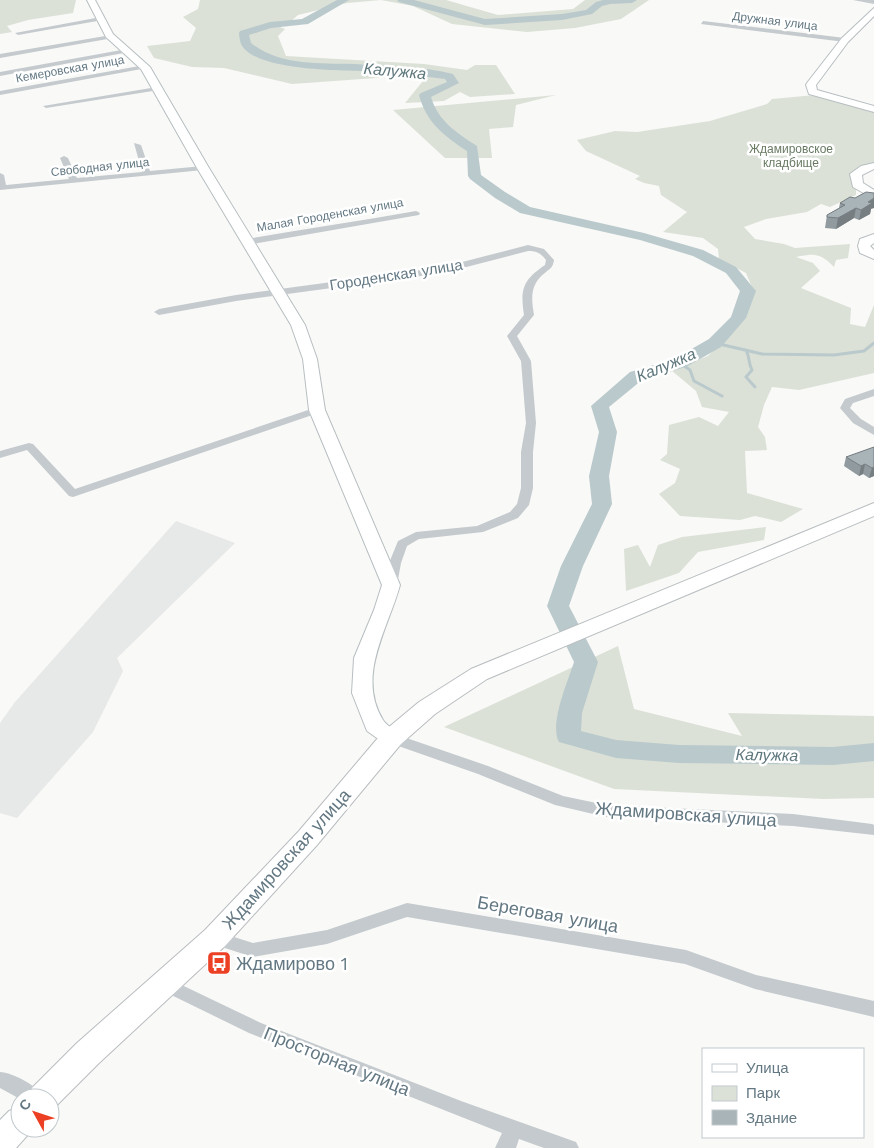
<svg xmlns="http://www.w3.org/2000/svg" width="874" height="1148" font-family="'Work Sans',sans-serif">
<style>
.built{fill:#e7e9e8}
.green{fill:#dbe1d7}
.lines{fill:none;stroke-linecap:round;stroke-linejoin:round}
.stream{stroke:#bac9cc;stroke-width:3}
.river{fill:#bac9cc;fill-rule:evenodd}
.secondary-casing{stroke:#b7bec1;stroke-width:2}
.primary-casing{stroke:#b8bdc0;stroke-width:2}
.street{fill:#c4cacd;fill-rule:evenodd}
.secondary{fill:#fff;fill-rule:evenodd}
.primary{fill:#fff;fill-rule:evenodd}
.wall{fill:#919b9f}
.shaded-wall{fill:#767e82}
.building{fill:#a9b4b9;stroke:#767e82}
.labels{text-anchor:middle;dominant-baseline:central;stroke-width:5;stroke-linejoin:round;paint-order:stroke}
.far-street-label{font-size:12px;fill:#637883;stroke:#fff}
.far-park-label{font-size:12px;fill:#687a62;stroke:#fff}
.street-label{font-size:15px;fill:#637883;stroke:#fff}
.water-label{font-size:16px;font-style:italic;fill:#5e777d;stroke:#fff}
.near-street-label{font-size:18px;fill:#637883;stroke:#fff}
.near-poi-label{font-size:18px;fill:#637883;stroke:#fff;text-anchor:start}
</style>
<rect width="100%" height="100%" fill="#f9f9f7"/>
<path class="built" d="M176,521L235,543L117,658L123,671L93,732L17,818L0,813V723L15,702Z"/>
<path class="green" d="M0,0H76L73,13L28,20L7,26L12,32L0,34Z
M200,0H446L498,15L573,9L585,0H649L621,19L575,28L527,32L452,24L413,6L381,0L347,3L298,15L290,22L272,24L285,29L278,36L286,56L424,64L467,70L475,65H496L515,94L470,97L460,92L444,101L405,103L423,81L404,76L292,84L224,68L192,67L154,58L147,46L190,41L196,28L183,17L198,9Z
M556,95L516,105L513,127L489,129L492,158H445L393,110Z
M815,95L874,110V165L852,173L851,181L856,188V195L830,207L821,204L807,212L766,219L744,227L755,239L784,244L795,248L850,244L848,258L836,260L834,267C821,253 814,253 796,257L813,263L820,271L801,288L851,308L850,324L865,327L874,305V373L799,390L772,387L764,405L758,427L765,437L767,450L745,451L747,493L803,509L781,522L755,516L740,520L680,516L659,494L675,483L680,469L660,460L667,454L669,425L699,417L718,426L729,412L702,407L696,391L671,370L708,356L736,328L754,292L746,273L719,259L718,249L703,238L663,232L687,212L661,195L659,186L644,183L635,179L640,176L586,151L577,140L615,131L637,132L710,121L767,104L772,99Z
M766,527L764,540L698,552L679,573L626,591L624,549L638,545L650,567L658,545L682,537Z
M618,646L634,709L742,736L728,713L874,716V798L823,799L614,789L444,727Z"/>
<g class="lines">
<path class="stream" d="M715,343L762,354L834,355L864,351L874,343
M746,350C750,357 748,363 752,370L746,377L755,387
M680,363L690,370L694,381L722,396"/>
<path class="river" d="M337,0H349L308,24L271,28L249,35L251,43C280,66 319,63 354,64C386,66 421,66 453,74L459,83L431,97C438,121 457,133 477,146L481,175L505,192L530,207L644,233L703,250L736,267L756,291L746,318L721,347L686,367L642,380L609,407L617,432L609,476L612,504L583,566L569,606L598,662L582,713L581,731L616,740L679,745L833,747L874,743V761L833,765L679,763L616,758L559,742C549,724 568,681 574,662L547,606L561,566L592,504L589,476L599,432L591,406L630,372L674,359L709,339L731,317L740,291L726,273L693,256L640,240L520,213L495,198L470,179L468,176L467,151C444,136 426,122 419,95L421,93L447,82L445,79C426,77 407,73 388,72C358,70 256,74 241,44C240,41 239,36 239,33L240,31L270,22L302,19Z
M397,0H414L485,19L562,14L586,10L596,2L603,0H637L632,3L610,4L602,6L592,14L562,20L485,25L399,2Z"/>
<defs>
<path id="secondary" d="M87,0H95L113,34L150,67L209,168L305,325L317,359L325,410L400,585C388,629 356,676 383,720C388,728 398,730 403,738L400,743L392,746L384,743L367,731L352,693L354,658L374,610L382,585L309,410L303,359L291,325L197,168L141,69L106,37Z
M874,8V16L848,42L816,85L817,90L874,106V112L809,94L806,85L807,83L842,38Z
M874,163V169L862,175L863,183L874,190V199L853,187L850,174L861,166Z
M874,234V243L870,246L874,250V259L860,253L858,246L860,239Z"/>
<path id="primary" d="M874,503V516L487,679L435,714L401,744L317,845L225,946L99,1063L54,1108L50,1110V1098H27L32,1088L77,1043L205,930L299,831L383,732L419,702L471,669Z
M20,1107V1128H34L16,1148H0V1120L9,1111Z"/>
</defs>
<use href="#secondary" class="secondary-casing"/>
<use href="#primary" class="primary-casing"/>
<path class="street" d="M853,0H874V4Z
M101,17L103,20L18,35L15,33Z
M703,21L845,38L848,40L845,42L701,24Z
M111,35L113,38L0,58V54Z
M127,49L129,52L0,76V72Z
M145,65L148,67L147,68L0,95V91Z
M157,87L160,89L159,90L46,108L43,106Z
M134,143L141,145L150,171L203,166L207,168L203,170L0,190V173L4,175L6,185L69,179L60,158L64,156L68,158L77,178L142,172Z
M416,211L420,213L419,215L247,245L243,242L247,239C303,229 360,221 416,211Z
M528,245L544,249L554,260C553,267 551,268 546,272C530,284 531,297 534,315L517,336L531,361L536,423L533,452V488L529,505L518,518L483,532L419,539L407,546L401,563L397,585L391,589L385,585L389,563L398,541L416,532L477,526L510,512L517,504L521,488V452L526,423L521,361L507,336L524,315C520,289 523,280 545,265L546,260C541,253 536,251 528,251L443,273L236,301L159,315L154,312L159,309L236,295L443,267Z
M874,389V396L853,403L850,408L861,419L874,427V435L853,423L840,408L845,399Z
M317,407L321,408L322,410L321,412L73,497L69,496L27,450L0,458V451L29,443L33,444L75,489Z
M392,733L488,766L563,796L606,805L793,814L872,824L874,825V835L793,826L606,817L555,805L478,774L387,742L385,738L387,734Z
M407,903L686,950L756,975L874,1001V1017L755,989L685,964L407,917L327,944L253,957L209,943L207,938L209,933L215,931L253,943L327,930Z
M165,977L261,1023L461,1101L576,1142L579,1148H544L519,1139L516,1148H495L502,1133L249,1033L159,989L156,984L159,979Z
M0,1072C12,1072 41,1088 45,1098L20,1099L0,1088Z"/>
<use href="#secondary" class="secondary"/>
<use href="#primary" class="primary"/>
</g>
<path class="wall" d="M855,198L871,209L870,214L859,220L854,218L836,229L825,228L827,215L839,208L840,203Z
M874,447V476L869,478L863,474L859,476L844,466L846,457Z"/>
<path class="shaded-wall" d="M874,198V208L871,209L870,214L859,220L861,210L868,202Z
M856,208L854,218L836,229L838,218Z
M865,464L863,474L859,476L861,466Z
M874,467V476L869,478L872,468Z"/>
<path class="building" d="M866,192L874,193V198L868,202L872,203L861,210L856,208L838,218L827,217V215L845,205L840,203L850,197L855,198Z
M874,447V467L872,468L865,464L861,466L846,457Z"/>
<defs>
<symbol id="bus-square" viewBox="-11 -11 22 22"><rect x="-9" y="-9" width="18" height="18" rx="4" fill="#ec4024" stroke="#fff"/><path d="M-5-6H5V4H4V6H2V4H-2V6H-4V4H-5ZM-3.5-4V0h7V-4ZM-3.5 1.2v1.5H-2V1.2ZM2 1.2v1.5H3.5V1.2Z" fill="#fff"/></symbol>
</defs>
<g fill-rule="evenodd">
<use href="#bus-square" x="205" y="949" width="28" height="28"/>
</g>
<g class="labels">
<g class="far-street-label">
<text transform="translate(775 21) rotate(7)">Дружная улица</text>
<text transform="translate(70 69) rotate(-10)">Кемеровская улица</text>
<text transform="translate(100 167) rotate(-6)">Свободная улица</text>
<text transform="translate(330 215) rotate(-10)">Малая Городенская улица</text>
</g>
<g class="far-park-label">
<text x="791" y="149">Ждамировское<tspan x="791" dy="14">кладбище</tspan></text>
</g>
<g class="street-label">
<text transform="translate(396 275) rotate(-9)">Городенская улица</text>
</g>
<g class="water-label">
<text transform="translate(395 71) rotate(5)">Калужка</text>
<text transform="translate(666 365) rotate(-23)">Калужка</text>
<text transform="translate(767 755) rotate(1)">Калужка</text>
</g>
<g class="near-street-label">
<text transform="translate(686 814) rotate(4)">Ждамировская улица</text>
<text transform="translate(286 859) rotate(-48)">Ждамировская улица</text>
<text transform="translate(548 914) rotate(10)">Береговая улица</text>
<text transform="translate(337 1061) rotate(22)">Просторная улица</text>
</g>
<g class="near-poi-label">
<text x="236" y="963">Ждамирово 1</text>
</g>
</g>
<rect x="702" y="1048" width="162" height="90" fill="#ffffff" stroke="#c1c9cd"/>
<rect x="712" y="1064" width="25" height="8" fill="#ffffff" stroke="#c1c9cd"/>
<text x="746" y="1073" font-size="15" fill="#637883">Улица</text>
<rect x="712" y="1086" width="25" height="15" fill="#dbe1d7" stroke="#c1c9cd"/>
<text x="746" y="1098" font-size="15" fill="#637883">Парк</text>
<rect x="712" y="1110" width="25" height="15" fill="#a9b4b9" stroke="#c1c9cd"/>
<text x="746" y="1123" font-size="15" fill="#637883">Здание</text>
<g transform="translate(35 1113) rotate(310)"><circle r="24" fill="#ffffff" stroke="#c1c9cd"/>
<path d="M0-4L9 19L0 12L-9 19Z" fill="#ec4024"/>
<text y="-8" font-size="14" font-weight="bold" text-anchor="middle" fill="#637883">С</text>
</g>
</svg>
